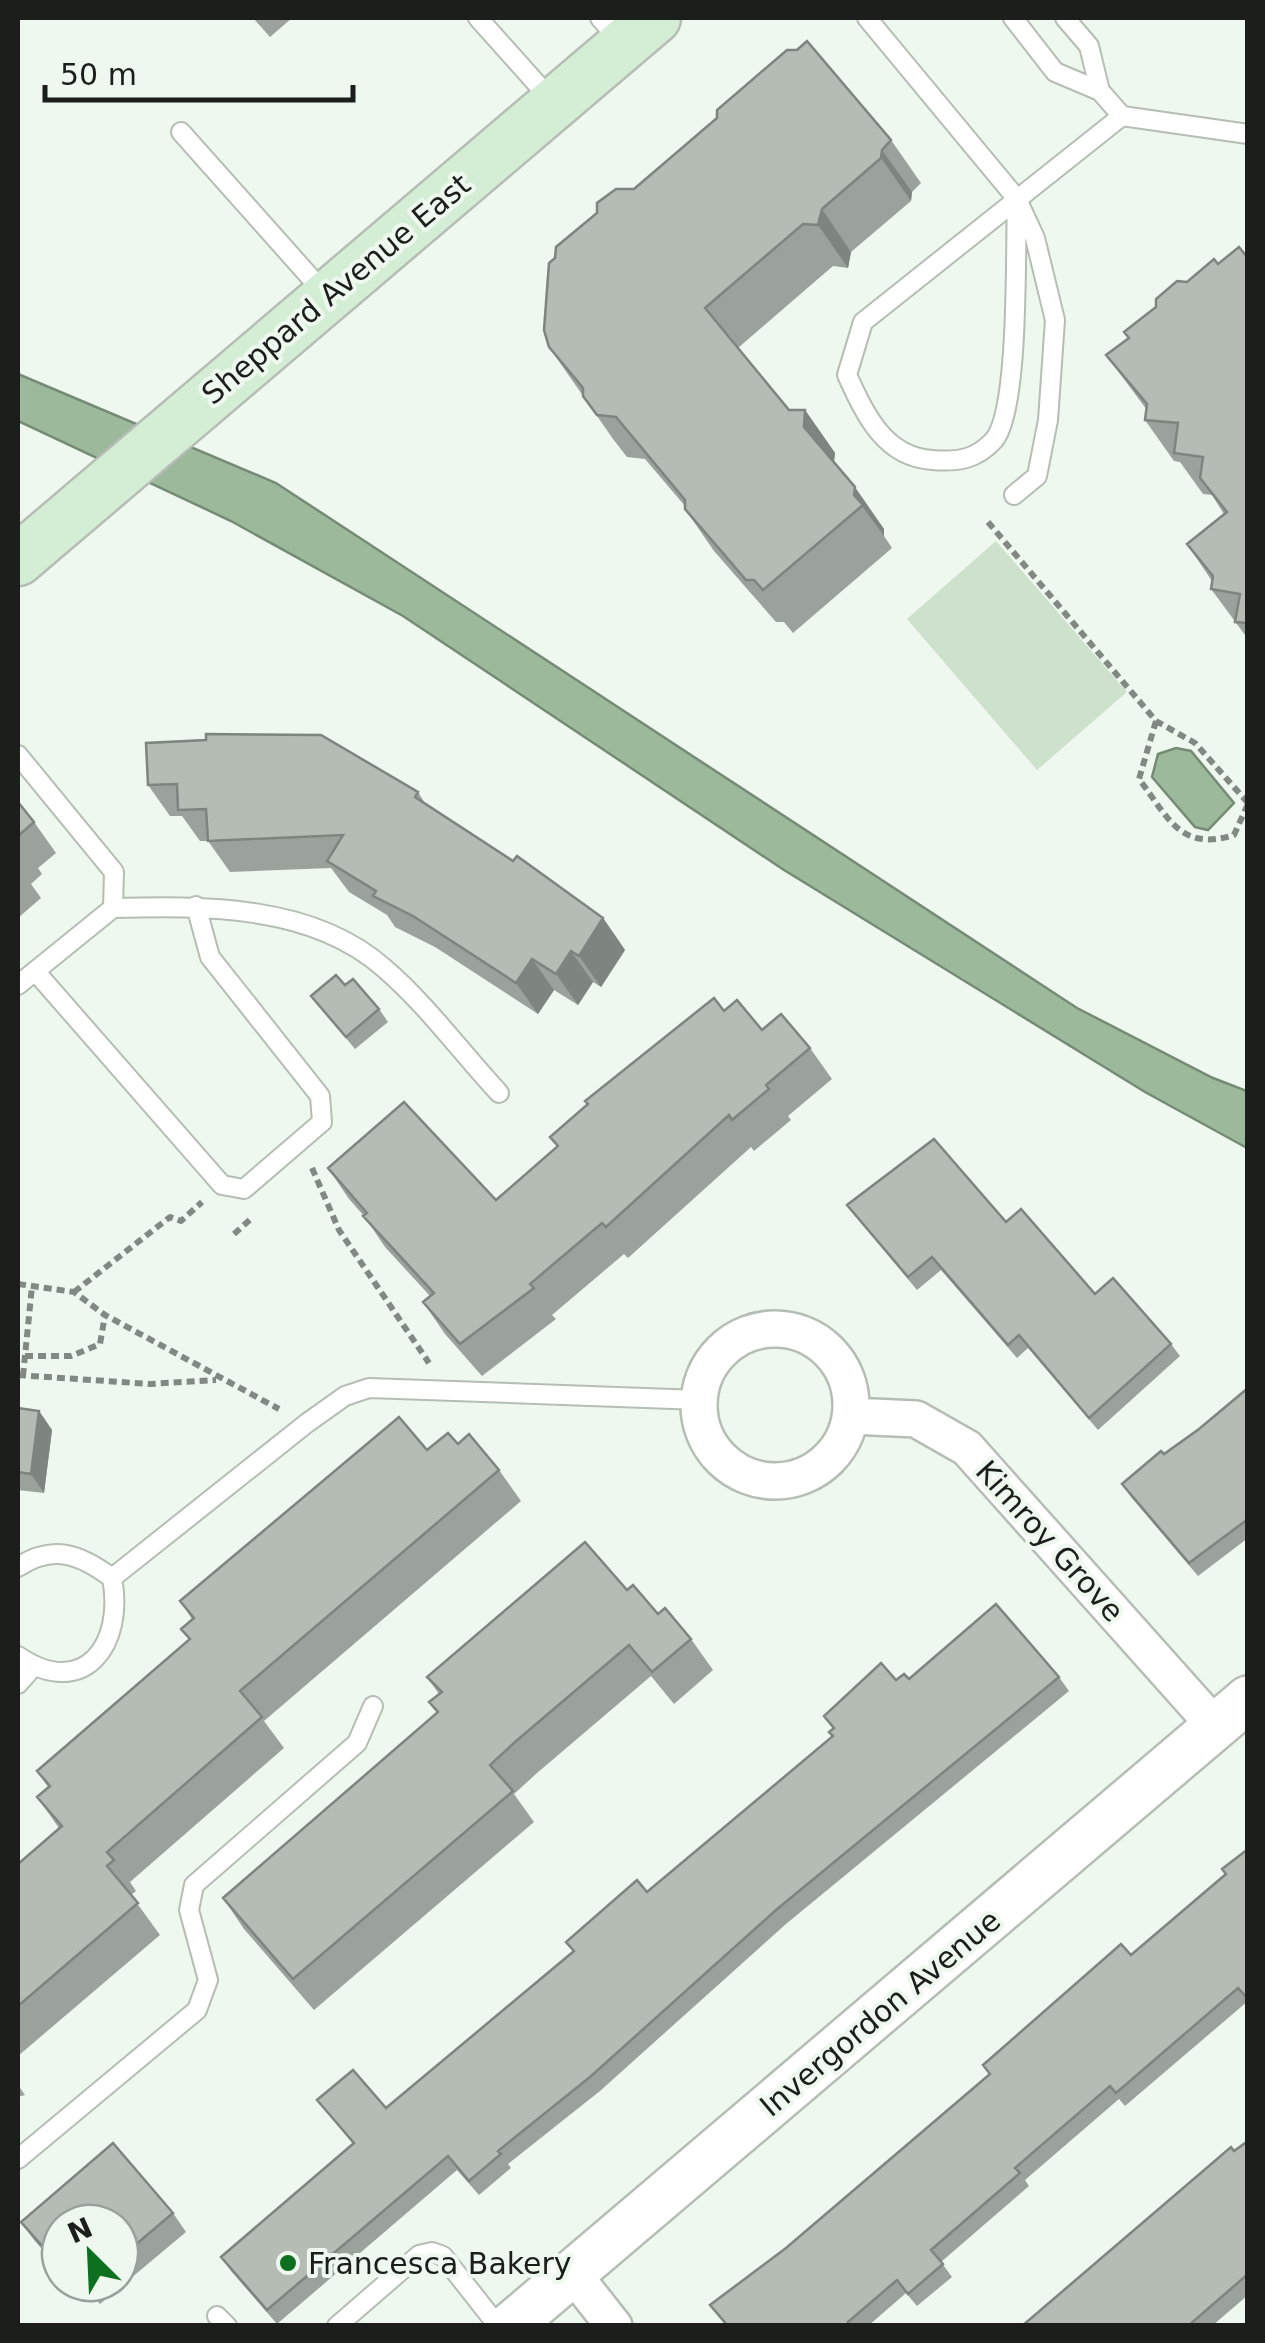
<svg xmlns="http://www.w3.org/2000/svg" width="1265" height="2343" font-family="'DejaVu Sans',sans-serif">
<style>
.green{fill:#cee1cd}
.water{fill:#9cba9b;stroke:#758b75;stroke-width:2.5}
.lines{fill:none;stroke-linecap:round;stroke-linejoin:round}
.service-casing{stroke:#b5bdb5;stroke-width:22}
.minor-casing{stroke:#b5bdb5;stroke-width:40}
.tertiary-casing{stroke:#b5bdb5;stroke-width:50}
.secondary-casing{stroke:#b5bdb5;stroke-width:55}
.path{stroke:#828882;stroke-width:6;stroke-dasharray:8 5;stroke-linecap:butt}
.service{stroke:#fff;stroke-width:18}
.minor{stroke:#fff;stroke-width:35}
.tertiary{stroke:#fff;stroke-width:45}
.secondary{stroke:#d4eed5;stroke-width:50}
.wall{fill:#9ba29b}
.shaded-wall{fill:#7e847e}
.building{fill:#b4bcb4;stroke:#7e847e;stroke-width:2.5}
.poi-dot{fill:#0d701e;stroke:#eff8ef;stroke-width:4}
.labels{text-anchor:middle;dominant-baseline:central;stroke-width:8;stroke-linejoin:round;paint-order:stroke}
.street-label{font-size:30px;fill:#1b1e1b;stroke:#eff8ef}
.poi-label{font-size:30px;fill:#1b1e1b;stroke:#eff8ef;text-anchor:start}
</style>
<rect width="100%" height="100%" fill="#eff8ef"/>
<path class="green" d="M996,541L1127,692L1037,770L907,619Z"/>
<path class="water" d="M18,374L276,483L1077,1008L1213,1078L1247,1091V1148L1145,1092L784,870L403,616L231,521L18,421Z
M1176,748L1191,751L1234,803L1208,830L1195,827L1152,777L1158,754Z"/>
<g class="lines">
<defs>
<path id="service" d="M478,18L554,103
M600,18L623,44
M867,18L1017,199L1035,238L1055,320L1048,420L1037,476L1014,495
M1013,18L1055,72L1100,91L1122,116L1248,134
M1065,18L1089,46L1100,91
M181,132L327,296
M1017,199C1015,246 1020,409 994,440C976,460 957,462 932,460C884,457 865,414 847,375L863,322L1122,116
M18,755L114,872L113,908L18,985
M113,908C204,906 312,904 384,968C426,1004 461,1052 499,1093
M35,971L222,1185L244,1189L322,1122L320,1096L210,957L196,906
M18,1567C53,1544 80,1554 112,1578C125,1644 84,1701 18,1656
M112,1578L307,1423L345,1396L369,1388L700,1400
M18,1684L33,1667
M18,2159L197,2010L208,1980L189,1910L194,1885L357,1743L373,1706
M217,2316L227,2326
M337,2326L419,2255L432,2252L443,2256L498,2326"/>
<path id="minor" d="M699 1405a76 76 0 1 1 152 0a76 76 0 1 1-152 0Z
M851,1416L916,1419L967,1448L1215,1726
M573,2274L614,2326"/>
<path id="tertiary" d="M510,2326L1248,1699"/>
<path id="secondary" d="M18,560L655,18"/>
</defs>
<use href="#service" class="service-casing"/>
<use href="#minor" class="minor-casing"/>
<use href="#tertiary" class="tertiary-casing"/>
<use href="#secondary" class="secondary-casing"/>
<path class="path" d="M988,522L1156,721L1195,743L1248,803
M1156,721L1139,779C1168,817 1180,852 1234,835L1248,804
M312,1168L339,1230L429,1363
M234,1234L252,1218
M18,1284L74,1292L105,1315L279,1409
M74,1292L170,1217L181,1221L202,1202
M25,1356H71L100,1344L105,1315
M18,1375L150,1384L216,1380
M23,1376L32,1286"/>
<use href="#service" class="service"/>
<use href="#minor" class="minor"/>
<use href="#tertiary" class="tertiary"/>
<use href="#secondary" class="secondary"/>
</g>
<path class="wall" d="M253,18H292L270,37Z
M891,140L921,183L912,192L911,201L851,252L848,268L833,266L738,348L789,410H805L835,453L834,462L884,529V536L892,548L793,633L784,622H776L714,551L685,509V506L645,459L627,457L613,439L549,347L634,189Z
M1248,258V639L1211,589L1212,581L1187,544L1224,514L1212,495L1203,494L1180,462L1174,461L1145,420L1147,410L1106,355L1128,338L1187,282L1218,264Z
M146,743L418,792L426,805L603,918L625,950L601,987L593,982L578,1005L554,990L538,1014L435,947L395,927L387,915L349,892L331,868L230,872L208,841H200L182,816H170L148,785Z
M18,802L34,822L56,853L38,868L42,874L31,884L41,898L18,918Z
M345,985L379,1009L388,1022L355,1049L311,996Z
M724,1011L762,1030L810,1048L832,1079L788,1116L791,1120L754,1151L751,1147L628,1258L624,1254L552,1315L556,1319L482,1376L445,1334L423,1302L430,1296L385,1247L364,1216L349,1199L328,1168L496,1200L557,1147L550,1137Z
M847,1205L1006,1222L1095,1294L1171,1344L1180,1356L1098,1430L1028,1348L1017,1358L941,1270L917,1290Z
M1248,1388V1538L1198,1576L1131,1497L1122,1484L1199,1429Z
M18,1408L39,1411L52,1430L44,1493L18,1490Z
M458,1444L499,1470L521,1501L264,1721L284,1748L130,1882L136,1891L131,1895L160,1935L18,2056V1864L59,1828L37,1797L48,1787L37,1771L189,1640L181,1629L192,1619L180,1601L427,1450Z
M627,1590L691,1639L713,1670L674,1704L651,1676L537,1773L514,1794L534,1822L314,2010L244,1929L223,1898L437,1713L429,1702L439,1694L427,1677Z
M1059,1677L1069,1691L786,1924L600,2091L508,2164L511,2168L479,2195L457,2170L277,2324L231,2271L221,2257L353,2144L317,2100L386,2108L573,1952L566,1942L647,1892L832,1736L833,1729L824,1716L896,1680L909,1679Z
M1248,1849V2001L1125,2106L1119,2099L1025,2180L1029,2186L941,2262L952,2277L917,2306L906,2293L868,2326H726L710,2305L786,2248L989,2074L983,2065L1131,1955L1226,1875Z
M18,2085L25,2095L18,2097Z
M1248,2141V2295L1212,2326H1022Z
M173,2213L186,2232L100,2304L81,2283H120V2223H60V2270L34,2240L21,2222Z"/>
<path class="shaded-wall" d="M882,150L912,192L911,201L881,158Z
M822,209L851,252L848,268L818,225Z
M805,410L835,453L833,469L804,427Z
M855,487L884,529V536L854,495Z
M603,918L625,950L601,987L579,956Z
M571,951L593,982L578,1005L556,974Z
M532,959L554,990L538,1014L516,983Z
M39,1411L52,1430L44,1493L31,1474Z"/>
<path class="building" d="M807,41L891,140L882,150L881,158L822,209L818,225L803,224L705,308L789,410H805L804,427L855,487L854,495L863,505L763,590L754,580H746L685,509V500L616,417L597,415L583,396V388L549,347L544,330L549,263L555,258L556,247L597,213V203L616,189H634L717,118V110L787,50H797Z
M1239,247L1248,258V623L1235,622L1240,594L1211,589L1213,576L1187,544L1227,512L1200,478L1203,457L1174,453L1178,423L1145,420L1147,404L1106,355L1129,338L1124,332L1156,307V299L1177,281L1187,282L1214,259L1218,264Z
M206,734L321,735L418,792L415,797L513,861L517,856L603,918L579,956L571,951L556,974L532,959L516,983L413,916L373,896L376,891L327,861L343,835L208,841L206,809L178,810L177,784L148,785L146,743L206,740Z
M18,802L34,822L18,836Z
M336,975L345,985L353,979L379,1009L346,1037L311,996Z
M714,998L724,1011L737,1000L762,1030L781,1014L810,1048L766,1085L769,1089L732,1120L729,1115L606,1227L602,1223L530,1284L534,1288L460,1344L423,1302L434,1293L363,1216L367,1213L328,1168L404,1102L496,1200L558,1146L550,1137L588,1104L585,1101Z
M934,1139L1006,1222L1021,1209L1095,1294L1113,1278L1171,1344L1089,1418L1019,1335L1008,1345L932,1257L908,1277L847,1205Z
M1248,1388V1519L1189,1563L1122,1484L1161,1451L1164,1454L1199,1429Z
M18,1408L39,1411L31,1474L18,1472Z
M399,1417L427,1450L448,1433L458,1444L469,1434L499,1470L240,1691L262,1717L107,1852L114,1860L107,1866L138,1903L18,2006V1864L62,1826L37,1797L50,1786L37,1771L190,1639L181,1629L194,1618L180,1601Z
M585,1542L627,1590L633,1585L658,1614L665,1608L691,1639L652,1672L629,1645L515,1742L490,1765L513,1791L293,1979L223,1898L438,1712L429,1702L442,1692L427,1677Z
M996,1604L1059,1677L776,1910L590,2077L498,2151L501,2154L469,2181L448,2156L267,2310L221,2257L354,2143L317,2100L353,2070L386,2108L574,1951L566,1942L637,1880L647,1892L833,1736L829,1732L834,1728L824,1716L881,1663L896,1680L904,1674L909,1679Z
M1248,1849V1999L1238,1988L1116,2093L1110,2086L1015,2168L1020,2173L931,2250L943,2264L908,2294L897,2280L848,2322L851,2326H728L710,2305L786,2248L990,2074L983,2065L1121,1944L1131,1955L1226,1874L1222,1869Z
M1248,2141V2274L1188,2326H1022L1231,2147L1234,2151Z
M113,2143L173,2213L120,2258V2223H60V2266L21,2222Z"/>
<circle class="poi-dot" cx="288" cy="2263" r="10"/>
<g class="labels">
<g class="street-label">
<text transform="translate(336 289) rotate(-40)">Sheppard Avenue East</text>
<text transform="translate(1050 1541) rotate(48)">Kimroy Grove</text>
<text transform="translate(880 2013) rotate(-40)">Invergordon Avenue</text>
</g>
<g class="poi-label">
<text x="308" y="2263">Francesca Bakery</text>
</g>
</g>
<rect width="1265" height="2343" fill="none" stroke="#1b1e1b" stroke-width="40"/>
<g transform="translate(90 2253) rotate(336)"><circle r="48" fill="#eff8ef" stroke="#9aa19a" stroke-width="2.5"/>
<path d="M0-8L18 38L0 25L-18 38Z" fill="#0d701e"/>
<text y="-15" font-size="28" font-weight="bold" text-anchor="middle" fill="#1b1e1b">N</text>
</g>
<path d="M45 85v15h308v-15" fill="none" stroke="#1b1e1b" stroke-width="5"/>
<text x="60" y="85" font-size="30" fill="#1b1e1b" stroke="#eff8ef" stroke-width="8" paint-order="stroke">50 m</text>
</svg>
